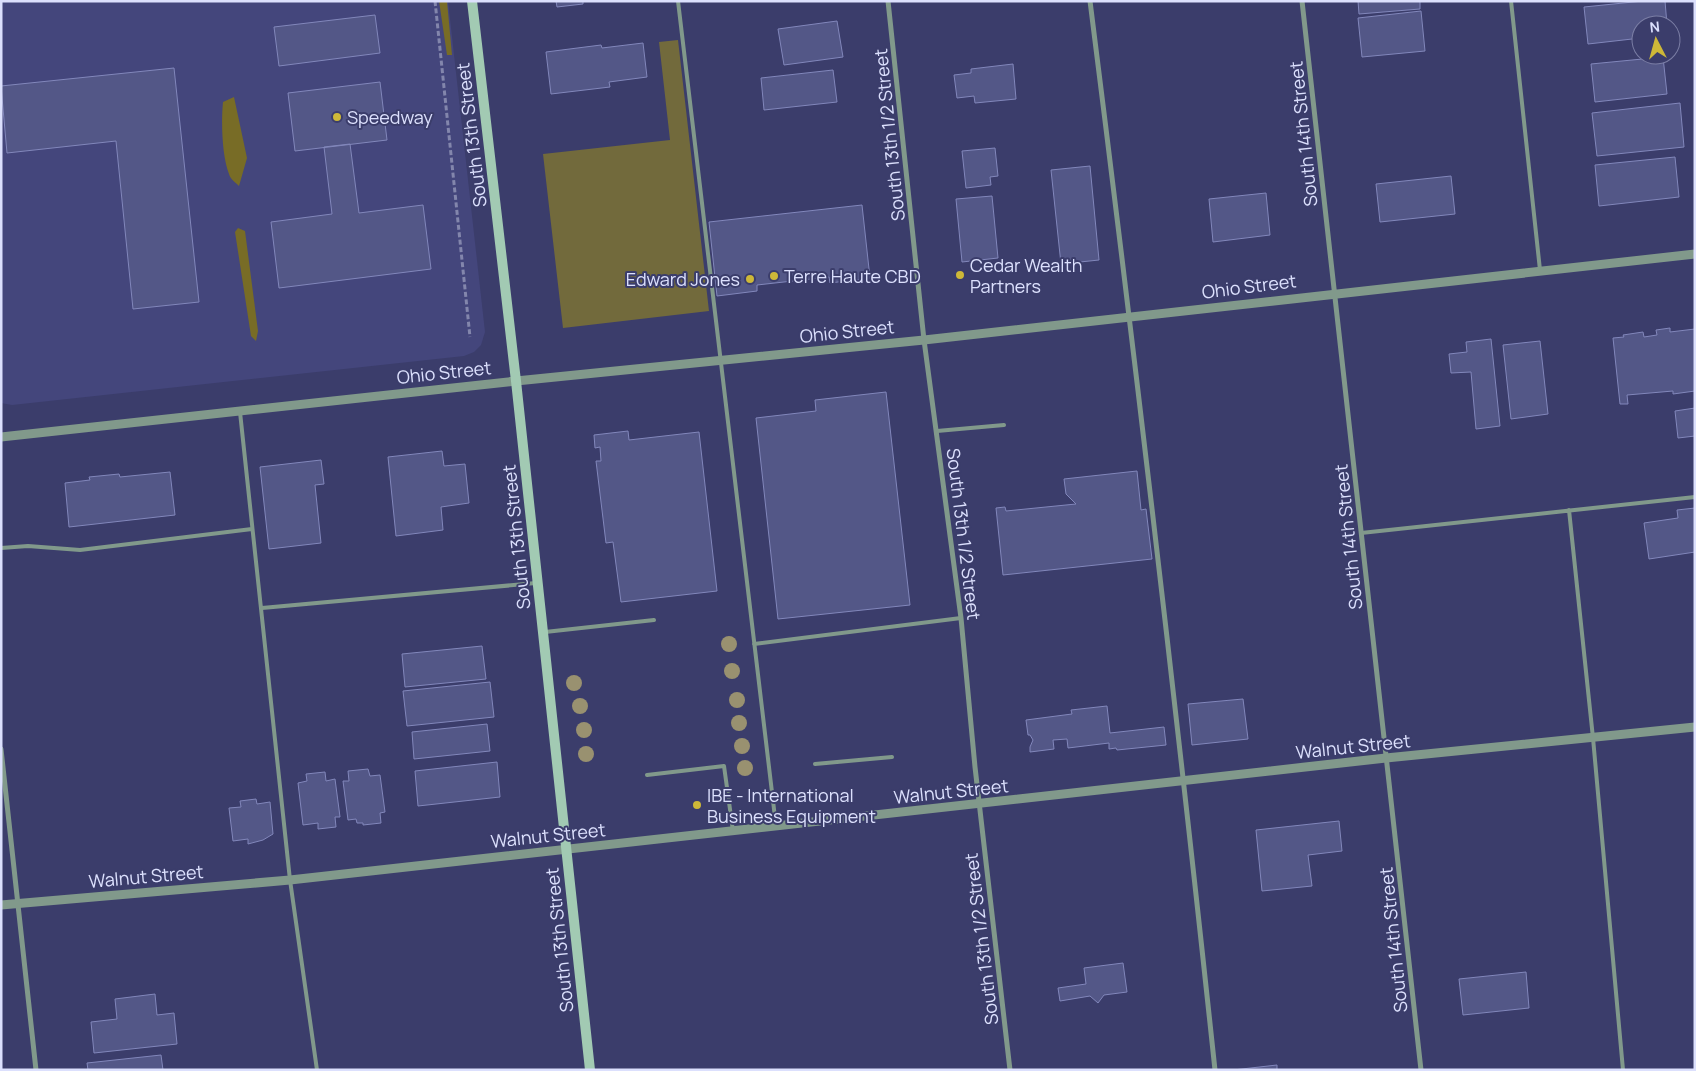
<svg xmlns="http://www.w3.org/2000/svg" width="1696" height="1071" font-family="Manrope,sans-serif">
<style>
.built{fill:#44467c}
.green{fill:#726a3c}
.forest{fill:#786c26}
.building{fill:#535787;stroke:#8287bb}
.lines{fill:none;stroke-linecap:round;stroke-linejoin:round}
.path{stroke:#8386ac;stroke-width:3;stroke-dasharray:5 2.5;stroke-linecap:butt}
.service{stroke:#81998b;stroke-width:4}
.minor{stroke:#81998b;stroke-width:5}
.tertiary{stroke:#81998b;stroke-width:9}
.secondary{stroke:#a2cab3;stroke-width:10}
.tree{fill:#999170}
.poi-dot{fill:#ceb838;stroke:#3b3d6b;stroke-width:2}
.labels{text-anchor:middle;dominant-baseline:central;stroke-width:4;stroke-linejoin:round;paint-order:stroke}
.poi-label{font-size:18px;fill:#dce0fd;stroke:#3b3d6b;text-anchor:start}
.street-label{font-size:18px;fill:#dce0fd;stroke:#3b3d6b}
</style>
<rect width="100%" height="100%" fill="#3b3d6b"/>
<path class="built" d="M1,1H448L485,332L481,345L474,352L464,356L12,405L1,403Z"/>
<path class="green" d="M678,40L709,311L563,328L543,154L670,140L659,42Z"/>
<path class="forest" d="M439,1H447L452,55H447Z
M234,97L247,158L239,186C236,183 230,179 229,174C222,156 221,122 223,102Z
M238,228L245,231L258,331L256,341L251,336L235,232Z"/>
<path class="building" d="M556,1H583V4L557,7Z
M1358,1H1420V9L1359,14Z
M1643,1H1665L1667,25H1641V38L1588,44L1584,7Z
M1421,11L1425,51L1362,57L1358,18Z
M375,15L380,53L279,66L274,27Z
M837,21L843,57L784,65L778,29Z
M643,43L647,77L609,82L610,87L551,94L546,52L601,45L602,48Z
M1663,57L1667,94L1595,102L1591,64Z
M1013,64L1016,99L975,103L974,96L957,98L954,75L971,73V69Z
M174,68L199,302L133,309L116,141L7,153L1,86Z
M833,70L837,102L764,110L761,78Z
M380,82L387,140L295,151L288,93Z
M1680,103L1684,147L1597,156L1592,113Z
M350,144L359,213L423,205L431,269L279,288L271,222L332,214L324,147Z
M995,148L998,176L990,177L991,185L966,188L962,151Z
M1675,157L1679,197L1599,206L1595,165Z
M1090,166L1099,260L1061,264L1051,170Z
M1451,176L1455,214L1380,222L1376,184Z
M1266,193L1270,235L1213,242L1209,199Z
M992,196L998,258L962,262L956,199Z
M862,205L870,278L830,283L829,277L757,285V291L717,296L709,222Z
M1670,328V332L1695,329V391L1673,394V391L1627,395L1628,404H1620L1613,338L1624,337L1623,335L1643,332L1644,337L1657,335L1656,330Z
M1491,339L1500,426L1476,429L1471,372L1451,373L1449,354L1467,352L1466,342Z
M1540,341L1548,414L1511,419L1503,345Z
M886,392L910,605L778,619L756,418L816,411L815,400Z
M1695,408V436L1678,438L1675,411Z
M628,431L629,440L699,432L717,591L621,602L613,542L606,543L596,461H601L600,447L595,448L594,435Z
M442,451L444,466L465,464L469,503L441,507L443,530L396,536L388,457Z
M321,460L324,484L315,485L321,543L269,549L260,467Z
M1137,471L1141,510L1146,509L1152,559L1003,575L996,508L1005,507L1006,511L1076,504L1066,494L1064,479Z
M170,472L175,515L69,527L65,483L90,480L89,477L119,474L120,477Z
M1695,508V552L1649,559L1644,523L1678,518L1677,510Z
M482,646L486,679L405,687L402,654Z
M490,682L494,717L407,726L403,691Z
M1243,699L1248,739L1192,745L1188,704Z
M1107,706L1110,733L1164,727L1166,745L1117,750L1116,748L1109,749V743L1068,748L1067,739L1053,740L1054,749L1030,752V747L1033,740L1030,735H1028L1026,720L1072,714L1071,710Z
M487,724L490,751L414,759L412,732Z
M497,762L500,797L418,806L415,771Z
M368,769L370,776L380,775L385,812L380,813L381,823L363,825V823H357L356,819L348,820L343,781H349L348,771Z
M325,772L326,781L335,779L340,817H335L336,827L318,829V823L303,825L298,783L307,781L306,774Z
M256,799L257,804L270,802L273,834L263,840L248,844V839L233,841L229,808L241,807L240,801Z
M1339,821L1342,851L1308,855L1312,886L1262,891L1256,830Z
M1123,963L1127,992L1104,995L1098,1003L1090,996L1060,1001L1058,988L1086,984L1084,968Z
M1526,972L1529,1008L1463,1015L1459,979Z
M155,994L157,1015L174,1013L177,1044L94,1053L91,1022L117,1019L115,999Z
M161,1055L163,1070H88L87,1063Z
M1277,1065V1070H1233Z"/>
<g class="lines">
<path class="path" d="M435,1L470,337"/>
<path class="service" d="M678,1L776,826
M1511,1L1540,270
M240,412L290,880L317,1070
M937,431L1004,425
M1569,510L1593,738L1623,1070
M1361,533L1695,497
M1,548L28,546L80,550L252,529
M262,608L536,583
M545,632L654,620
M754,644L961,618
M815,764L892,757
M647,775L724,766L733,831"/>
<path class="minor" d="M888,1L924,340L961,618L975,767L1010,1070
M1090,1C1135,357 1177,713 1215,1070
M1302,1L1421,1070
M1,749L36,1070"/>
<path class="tertiary" d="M1,437L516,381L924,340L1695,254
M1,905L290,880L1386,758L1695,727"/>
<path class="secondary" d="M472,1L516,381L590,1070"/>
</g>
<g class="tree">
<circle cx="729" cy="644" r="8"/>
<circle cx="732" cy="671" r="8"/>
<circle cx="574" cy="683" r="8"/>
<circle cx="737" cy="700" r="8"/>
<circle cx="580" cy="706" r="8"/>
<circle cx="739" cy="723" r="8"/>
<circle cx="584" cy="730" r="8"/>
<circle cx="742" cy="746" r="8"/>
<circle cx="586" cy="754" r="8"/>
<circle cx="745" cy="768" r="8"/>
</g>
<g class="poi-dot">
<circle cx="337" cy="117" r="5"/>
<circle cx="960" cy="275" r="5"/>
<circle cx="774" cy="276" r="5"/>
<circle cx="750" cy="279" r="5"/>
<circle cx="697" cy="805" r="5"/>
</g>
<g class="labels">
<g class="poi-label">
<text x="347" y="117">Speedway</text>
<text x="970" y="265">Cedar Wealth<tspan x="970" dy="21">Partners</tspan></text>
<text x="784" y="276">Terre Haute CBD</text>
<text x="740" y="279" text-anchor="end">Edward Jones</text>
<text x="707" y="795">IBE - International<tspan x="707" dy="21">Business Equipment</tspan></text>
</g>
<g class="street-label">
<text transform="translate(1303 134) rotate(-96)">South 14th Street</text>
<text transform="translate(471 135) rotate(-97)">South 13th Street</text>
<text transform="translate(889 135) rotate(-96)">South 13th 1/2 Street</text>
<text transform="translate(1249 286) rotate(-7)">Ohio Street</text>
<text transform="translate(847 331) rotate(-6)">Ohio Street</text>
<text transform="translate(444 372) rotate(-6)">Ohio Street</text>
<text transform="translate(964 534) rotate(83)">South 13th 1/2 Street</text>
<text transform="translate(516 537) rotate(-96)">South 13th Street</text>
<text transform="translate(1348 537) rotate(-96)">South 14th Street</text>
<text transform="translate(1353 746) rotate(-6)">Walnut Street</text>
<text transform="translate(951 791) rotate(-6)">Walnut Street</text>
<text transform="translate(548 835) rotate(-6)">Walnut Street</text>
<text transform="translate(146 876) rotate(-5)">Walnut Street</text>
<text transform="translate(981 939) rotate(-97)">South 13th 1/2 Street</text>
<text transform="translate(559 940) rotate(-96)">South 13th Street</text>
<text transform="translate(1393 940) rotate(-96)">South 14th Street</text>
</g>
</g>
<rect width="1696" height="1071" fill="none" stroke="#dce0fd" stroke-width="5"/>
<g transform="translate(1656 40) rotate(354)"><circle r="24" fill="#3b3d6b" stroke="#7b7ea5"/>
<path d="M0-4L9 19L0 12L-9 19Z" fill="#ceb838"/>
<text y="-8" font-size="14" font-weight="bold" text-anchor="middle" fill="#dce0fd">N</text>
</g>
</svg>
